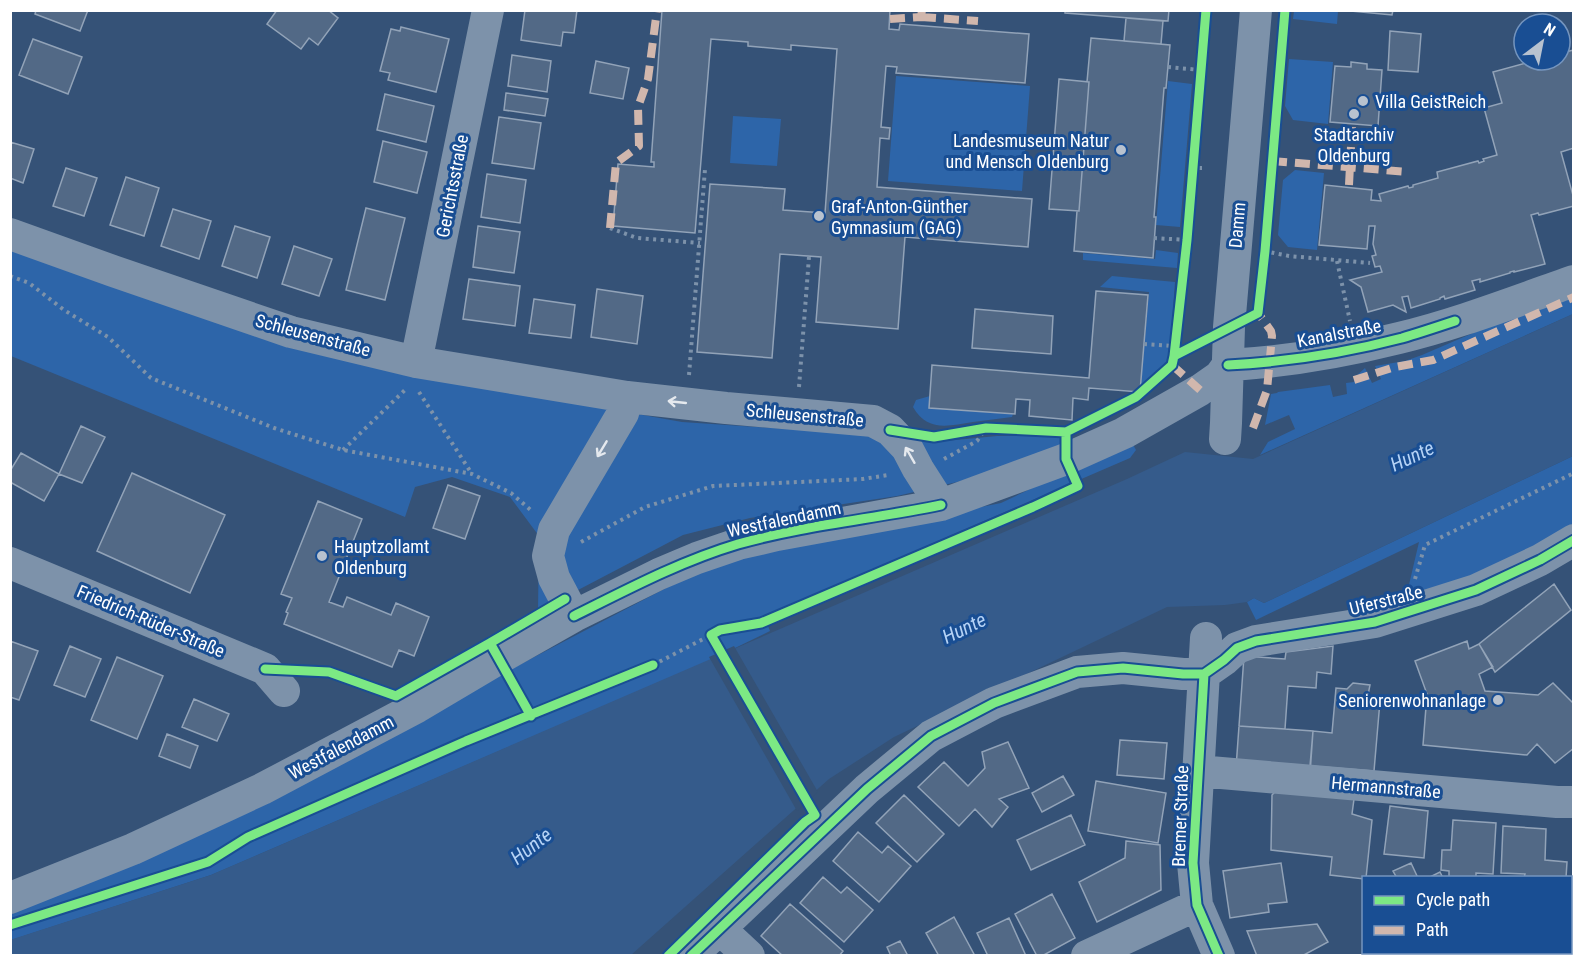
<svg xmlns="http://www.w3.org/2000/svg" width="1584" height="966" font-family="'Roboto Condensed',sans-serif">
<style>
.green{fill:#2d65a9}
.water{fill:#355b8b}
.pier{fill:#355277}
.building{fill:#526986;stroke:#92a3b8;stroke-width:1.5}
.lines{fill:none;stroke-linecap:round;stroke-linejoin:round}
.path{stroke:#7d92aa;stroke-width:4;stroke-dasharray:3 4.5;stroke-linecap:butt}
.minor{stroke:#7d92aa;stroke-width:32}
.quiet{stroke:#d1b7ad;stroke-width:8;stroke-dasharray:15 8;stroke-linecap:butt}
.cycleway-casing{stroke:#194e93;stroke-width:13}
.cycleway{stroke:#7ce984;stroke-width:9}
.oneway{stroke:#e5e9ee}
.poi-dot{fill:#b8c2cf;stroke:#194e93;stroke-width:2}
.labels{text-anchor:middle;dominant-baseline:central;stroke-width:6;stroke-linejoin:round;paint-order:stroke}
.poi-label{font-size:18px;fill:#fff;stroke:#194e93;text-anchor:start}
.street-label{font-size:18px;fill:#fff;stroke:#194e93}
.water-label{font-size:20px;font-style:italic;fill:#b6d3f6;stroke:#194e93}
</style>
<rect width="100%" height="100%" fill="#355277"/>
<path class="green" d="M1294,11H1338L1337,24L1293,19Z
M1289,59L1333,62L1328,124L1293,120L1285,106Z
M896,76L1030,86L1022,191L888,181Z
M1168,81L1192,84L1180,227L1156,225Z
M733,116L781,119L777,166L730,163Z
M1295,170L1324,173L1317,250L1288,247L1278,235L1283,180Z
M10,246L440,379L682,422L880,435L935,442L997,436L1063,435L1062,445L974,478L897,496L750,518L683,535L538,611L539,536L510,497L452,477L415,487L405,517L11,356Z
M1156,250L1178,253L1177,268L1083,260V253L1155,259Z
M1112,276L1175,282L1169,364L1140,392L1149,292L1100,287Z
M1573,290V314L1260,455L1268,442L1295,429L1289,415L1265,425L1271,394L1277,393L1278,392L1330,385L1333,397L1347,394L1346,383L1354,382V378L1365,368L1372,383L1381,379L1375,366L1405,361L1422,355Z
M930,396V408L1013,414L1012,417C999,419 986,420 973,422C948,426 927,432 913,407L916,400Z
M1131,441L1136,450L1130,458L764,616L770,631L706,662L211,875L11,940V907L162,852L691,575L751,553L1001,503Z
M1573,456V524L1457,589L1404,606L1419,542L1256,620L1247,602L1254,598L1264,603Z"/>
<path class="water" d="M1573,314V456L1264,603L1254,598L1247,602L1225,605L1167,607L894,737L829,779L631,955L11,956L10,940L211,875L1127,479L1185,452L1253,459Z"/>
<path class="pier" d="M734,646L818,792L797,811L709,657Z"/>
<path class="building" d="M36,10H88L80,31L35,14Z
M277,10H328L338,18L318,45L309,38L301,49L267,24Z
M525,10H577L574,33L563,32L561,46L521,40Z
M662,10H890L889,29L899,30L900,24L1029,34L1025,83L896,73L897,67L886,66L881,127L890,128L889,139L880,138L877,187L1032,199L1028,247L905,237L898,329L816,322L821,257L780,254L772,358L697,352L710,184L785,189L783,210L825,213L837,49L791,45V50L748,46V42L711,39L695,233L613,226L618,164L654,167V162H651Z
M1065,10H1169L1168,21L1065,13Z
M1340,10H1393L1392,15Z
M1126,18L1163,21L1161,44L1124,41Z
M401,27L449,39L436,92L388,80L390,73L380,71L391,29L400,31Z
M1390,31L1421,34L1418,72L1388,70Z
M1091,38L1170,45L1166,88H1164L1154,217H1156L1153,258L1074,251L1077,211H1079L1089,82H1087Z
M33,39L82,57L68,94L19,75Z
M1574,50V148L1561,152L1574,199V206L1539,215L1538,213L1531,215L1545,264L1514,272V271L1510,272V273L1480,282V279L1472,281L1475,290L1445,299L1444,296L1440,298V299L1411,308L1408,296L1402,297L1406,312L1393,305L1368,312L1361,287L1350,280L1382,272L1380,266L1375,267L1372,256L1376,255L1373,244L1375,226H1369L1367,249L1319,245L1325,185L1372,190L1371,200L1381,201L1379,194L1408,186L1409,188L1413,187V185L1438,178L1437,172L1478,161L1479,163L1484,161L1483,159L1497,155L1484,108L1502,103L1493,72L1537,60H1560V53Z
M512,55L551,61L547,92L508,86Z
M596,61L629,68L623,99L590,93Z
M1351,62L1367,64V69L1382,70L1378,126L1330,122L1335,66L1351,67Z
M1059,79L1089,82L1079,211L1049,209Z
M506,93L548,99L545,116L504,110Z
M385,94L434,106L426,142L377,130Z
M499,117L541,123L534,169L492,163Z
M383,141L427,152L417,193L374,182Z
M10,142L34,149L23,183L10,178Z
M66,168L97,178L84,216L53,206Z
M487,174L526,180L520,223L481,217Z
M126,177L159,188L144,236L110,225Z
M366,208L405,218L385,300L346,290Z
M173,209L211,221L199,259L161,246Z
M235,226L270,237L257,278L222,266Z
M478,226L520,232L514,273L473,267Z
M294,246L332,259L319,296L282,284Z
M469,279L520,286L515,326L463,319Z
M597,289L643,296L637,344L591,337Z
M1096,291L1148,295L1140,392L1089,388L1088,400L1073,398L1072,420L1029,416L1030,400L1016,399L1015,414L929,408L932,365L1089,378Z
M534,299L575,305L571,338L529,333Z
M975,309L1053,316L1051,354L972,348Z
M81,426L105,437L82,483L59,474Z
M21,453L59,474L44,501L10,482V471Z
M132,473L225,515L190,593L97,551Z
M448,485L480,496L465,539L433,528Z
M318,501L362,519L329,602L343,607L347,597L391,615L396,603L429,617L414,656L399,650L392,667L284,624L288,613L286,612L292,598L281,594Z
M1554,584L1571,610L1495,672L1479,644Z
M10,641L38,651L19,700L10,697Z
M1467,641L1469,649L1479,644L1493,667L1479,674L1485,691L1538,695L1553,683L1574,704V748L1555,763L1537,744L1527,755L1423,745L1427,694L1415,661Z
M70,646L101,659L85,697L54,685Z
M1333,646L1331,674L1317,672L1316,688L1288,686L1285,729L1239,726L1244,656L1285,659L1286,652Z
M117,657L163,676L137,739L91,720Z
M1353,683L1370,685L1367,700L1380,701L1374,771L1310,766L1313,731L1332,733L1336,688L1347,689Z
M194,699L229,714L217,741L182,727Z
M1239,726L1313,731L1310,774L1236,768Z
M167,734L198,746L190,768L159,756Z
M1120,740L1167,743L1164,779L1117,775Z
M1008,742L1029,788L999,799L1008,807L992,827L975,809L959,826L918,787L944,762L968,786L985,768L982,752Z
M1063,776L1074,795L1042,812L1032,793Z
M1096,781L1166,793L1158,843L1088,831Z
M1285,781L1354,799L1352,814L1372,820L1366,878H1364V879L1330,875L1332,857L1271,850L1272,795Z
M904,795L944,834L917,862L876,823Z
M1390,806L1428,811L1424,858L1384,854Z
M1071,815L1085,845L1031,870L1017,840Z
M1453,820L1496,823L1493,874L1476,873V878H1449V871L1441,870L1442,850H1451Z
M1503,826L1546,829L1545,860L1567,862L1566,878H1524L1525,874L1501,873Z
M858,832L882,853L888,846L911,866L879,902L833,861Z
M1126,841L1160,845L1161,890L1097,922L1079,882L1125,858Z
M1281,863L1287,902L1268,904L1269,912L1230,918L1223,871Z
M1411,863L1418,878H1397L1393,871Z
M1440,872L1443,878H1428Z
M823,877L841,893L847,887L873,910L844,942L800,903Z
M1052,894L1075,938L1042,956H1037L1015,914Z
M790,904L843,951L839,956H783L761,936Z
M954,917L975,956H939L926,933Z
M1009,918L1026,956H988L977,933Z
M1317,924L1328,942L1302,956H1257L1247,931Z
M1574,938V956H1571L1570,952V940Z
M900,941L908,956H891L887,947Z"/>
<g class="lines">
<path class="path" d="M1168,67L1200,70
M1192,168H1202
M610,228L637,238L700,243
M1154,238L1187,240
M1264,251L1289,256L1370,263
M1337,261L1350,321
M10,276L29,283L64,310L108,337L151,378L274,428L343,450L472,474L511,493L533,512
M1144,344L1175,346
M689,375L705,169
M799,387L809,257
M419,392L472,474
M343,450L406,389
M944,459L977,441L986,428
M581,542L645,507L713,486L863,479L888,475
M1415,579L1425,545L1574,473
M653,665L711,635
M512,683L531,716"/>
<path class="minor" d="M10,234L113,271L291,332L416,362L627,397L726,408L873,421L890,430L907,448L918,469L941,505
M416,362L488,10
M1228,365C1286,362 1343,352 1399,338C1458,324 1516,301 1574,281
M1225,439L1226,423L1229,327L1256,10
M10,563L265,669L284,691
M574,616L554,578L548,556L554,530L623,413L627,397
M1206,638L1193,863L1197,905L1219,956
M1204,674L1224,660L1237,648L1256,641L1375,622L1476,590L1540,560L1574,540
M1198,771L1557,802H1574
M10,898L133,849L262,789L417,707L498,659L574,616L659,574L697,558L738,544L777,535L941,505L1066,459L1124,433L1200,390L1220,376L1228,365
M719,928L749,956
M691,956L867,789L931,736L994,703L1077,672L1123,668L1183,674H1204
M1087,956L1197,905"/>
<path class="quiet" d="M921,17L978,21
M890,19L921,17L922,10
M1272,161L1409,172
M1349,185L1352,127
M610,228L616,163L639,146L638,107L648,79L657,10
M1172,365L1200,390
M1354,380L1395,367L1433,360L1574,297
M1253,428L1267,390L1272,336L1271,331L1258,313V309"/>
<defs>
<path id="cycleway" d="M1174,356L1258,313L1265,251L1285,10
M1228,365C1286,362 1345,353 1402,338C1419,333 1437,327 1455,321
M890,430L934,437L986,428L1066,432L1136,397L1172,365L1174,356L1187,240L1206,10
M574,616C628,589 681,561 738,544C805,525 874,519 941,505
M265,669L329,672L396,696L490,643
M1204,674L1224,660L1237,648L1256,641L1375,622L1476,590L1540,560L1574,540
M1204,674L1193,863L1197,905L1219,956
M531,716L490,643L565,599
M10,925L208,862L248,837L466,741L653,665
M668,956L805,822L815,815L711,635L720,630L761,623L1033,507L1078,486L1066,459V432
M691,956L867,789L931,736L994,703L1077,672L1123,668L1183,674H1204"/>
</defs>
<use href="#cycleway" class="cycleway-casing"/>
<use href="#cycleway" class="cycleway"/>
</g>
<defs><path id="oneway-shaft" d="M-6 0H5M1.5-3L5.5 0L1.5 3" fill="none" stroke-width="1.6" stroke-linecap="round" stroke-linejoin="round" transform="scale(1.5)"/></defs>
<g class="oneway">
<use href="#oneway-shaft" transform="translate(677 402) rotate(-174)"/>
<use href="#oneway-shaft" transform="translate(602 449) rotate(121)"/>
<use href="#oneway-shaft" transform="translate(910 455) rotate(-120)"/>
</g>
<g class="poi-dot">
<circle cx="1363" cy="101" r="6"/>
<circle cx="1354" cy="114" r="6"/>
<circle cx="1121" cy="150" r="6"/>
<circle cx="819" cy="216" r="6"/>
<circle cx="322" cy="556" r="6"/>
<circle cx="1498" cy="700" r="6"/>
</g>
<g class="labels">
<g class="poi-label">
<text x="1375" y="101">Villa GeistReich</text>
<text x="1354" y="134" text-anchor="middle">Stadtarchiv<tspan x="1354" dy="21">Oldenburg</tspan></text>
<text x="1109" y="140" text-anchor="end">Landesmuseum Natur<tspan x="1109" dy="21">und Mensch Oldenburg</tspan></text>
<text x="831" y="206">Graf-Anton-Günther<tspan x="831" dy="21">Gymnasium (GAG)</tspan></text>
<text x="334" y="546">Hauptzollamt<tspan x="334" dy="21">Oldenburg</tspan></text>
<text x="1486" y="700" text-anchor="end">Seniorenwohnanlage</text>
</g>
<g class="street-label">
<text transform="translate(452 186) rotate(-79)">Gerichtsstraße</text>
<text transform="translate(1237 225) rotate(-85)">Damm</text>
<text transform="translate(1339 333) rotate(-11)">Kanalstraße</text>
<text transform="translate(313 335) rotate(15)">Schleusenstraße</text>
<text transform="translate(805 415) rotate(5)">Schleusenstraße</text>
<text transform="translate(784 519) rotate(-12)">Westfalendamm</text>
<text transform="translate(1386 600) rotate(-14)">Uferstraße</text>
<text transform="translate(151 621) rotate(23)">Friedrich-Rüder-Straße</text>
<text transform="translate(341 747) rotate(-28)">Westfalendamm</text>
<text transform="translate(1386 787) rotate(5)">Hermannstraße</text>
<text transform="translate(1180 816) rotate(-88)">Bremer Straße</text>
</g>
<g class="water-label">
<text transform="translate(1412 456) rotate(-25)">Hunte</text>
<text transform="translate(964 628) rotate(-26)">Hunte</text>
<text transform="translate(531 846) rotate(-38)">Hunte</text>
</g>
</g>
<rect width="1584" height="966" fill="none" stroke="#ffffff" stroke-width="24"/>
<rect x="1362" y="876" width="210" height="78" fill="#194e93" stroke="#7595be" stroke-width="1.5"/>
<rect x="1374" y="896" width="30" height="9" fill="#7ce984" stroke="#7595be" stroke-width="1.5"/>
<text x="1416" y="906" font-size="18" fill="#ffffff">Cycle path</text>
<rect x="1374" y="926" width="30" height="9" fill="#d1b7ad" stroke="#7595be" stroke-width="1.5"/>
<text x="1416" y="936" font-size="18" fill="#ffffff">Path</text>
<g transform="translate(1542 42) rotate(32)"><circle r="28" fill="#194e93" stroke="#7595be" stroke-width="1.5"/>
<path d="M0-4.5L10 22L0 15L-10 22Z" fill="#b8c2cf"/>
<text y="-9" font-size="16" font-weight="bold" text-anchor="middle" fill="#ffffff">N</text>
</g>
</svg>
